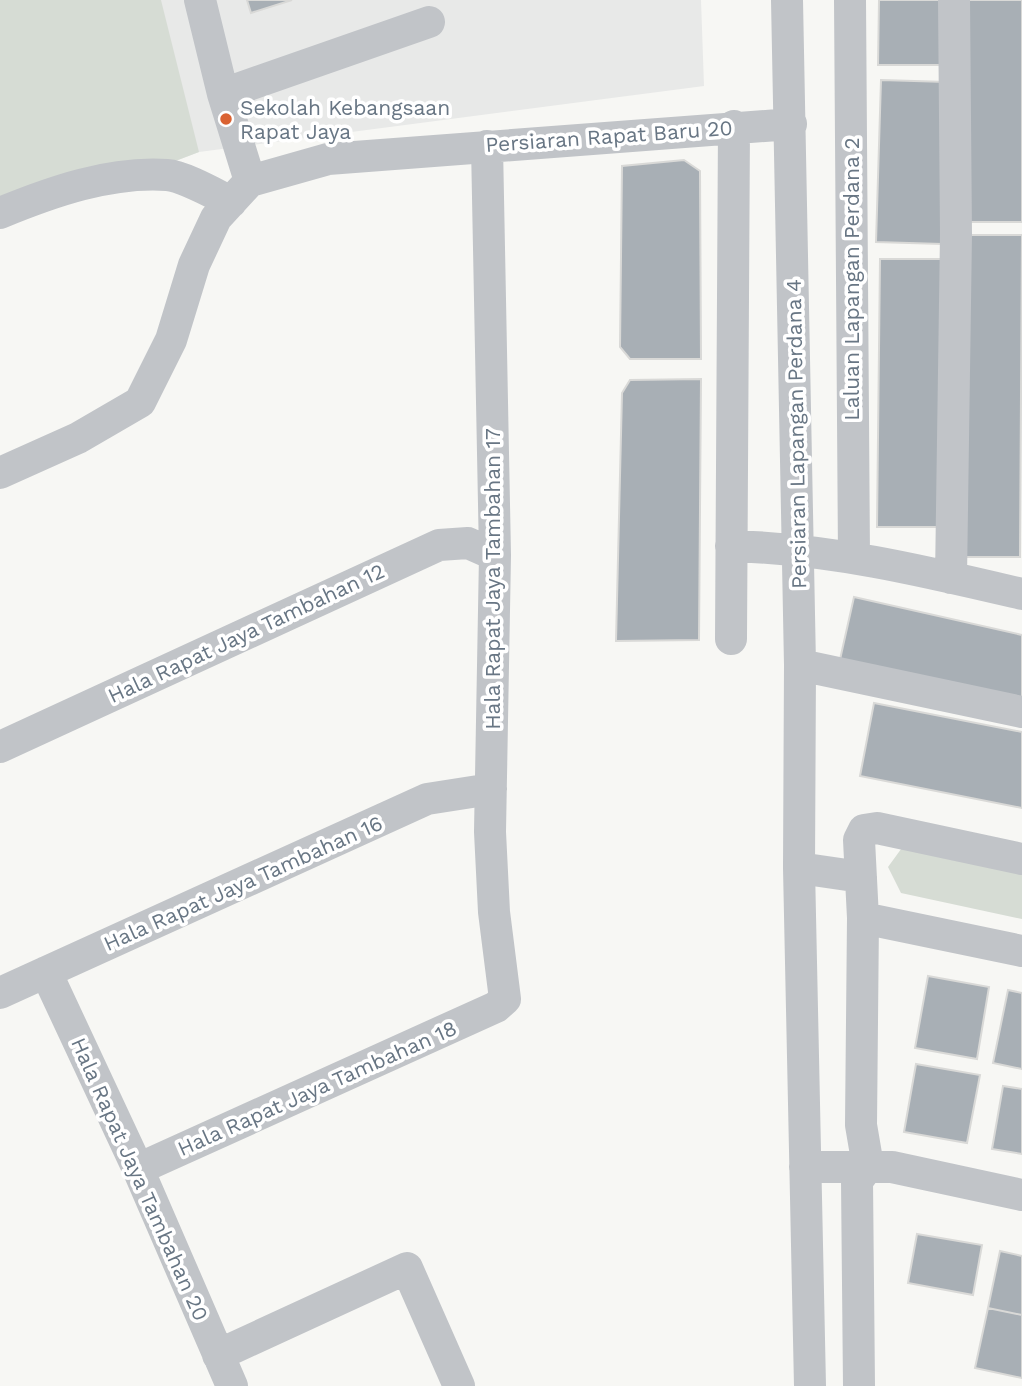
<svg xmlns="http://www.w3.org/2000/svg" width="1022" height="1386" font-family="'Work Sans',sans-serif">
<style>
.built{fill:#e8e9e8}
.green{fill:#d6dcd4}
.building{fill:#a8afb5;stroke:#d9d9d7;stroke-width:2}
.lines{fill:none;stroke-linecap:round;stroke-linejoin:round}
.minor{stroke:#c1c4c8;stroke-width:32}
.poi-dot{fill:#da6232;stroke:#fff;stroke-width:2.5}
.labels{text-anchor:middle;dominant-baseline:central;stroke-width:7;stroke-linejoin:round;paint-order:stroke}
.poi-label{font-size:21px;fill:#687684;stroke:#fff;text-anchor:start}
.street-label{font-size:21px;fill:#687684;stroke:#fff}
</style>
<rect width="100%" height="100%" fill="#f7f7f4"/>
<path class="built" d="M0,0H701L704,86L199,152L0,228Z"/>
<path class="green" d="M0,0H161L199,152L0,228Z
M904,845L1022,872V919L901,893L888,867Z"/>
<path class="building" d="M247,0H292L251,13Z
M879,0H943L942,65H878Z
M963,0H1022V222H962Z
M881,80L947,82L942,244L876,242Z
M684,160L700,171L701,359H630L620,347L622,166Z
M965,235H1022L1020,557H960Z
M880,259H945L942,527H877Z
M701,379L699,640L616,641L622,393L630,380Z
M854,597L1022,635V705L839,664Z
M874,703L1022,732V808L860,776Z
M928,976L989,987L977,1059L915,1048Z
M1008,990L1022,993V1069L993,1063Z
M916,1064L980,1075L967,1143L904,1132Z
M1003,1086L1022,1089V1154L992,1149Z
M917,1234L982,1245L973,1295L908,1283Z
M1000,1251L1022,1256V1315L988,1308Z
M988,1308L1022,1315V1378L975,1368Z"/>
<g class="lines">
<path class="minor" d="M200,0L223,94L250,181
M787,0L800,665L799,868L810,1386
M850,0L854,557
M223,94L429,22
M0,213C51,192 110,171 167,175C183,176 215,194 231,202
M0,473L78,438L140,402L171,340L194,265L216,218L250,181L328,159L791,124
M731,546C833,549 924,571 1022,594
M951,578L956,234L954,0
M731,639L734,126
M800,665L1022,712
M0,747L439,545L468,543L495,555
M1022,859L877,828L864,830L859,840L863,918L1022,951
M799,868L861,877
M46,972L138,1169L232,1386
M0,993L427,799L491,789
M805,1167H892L1022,1195
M138,1169L496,1007L505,999L494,912L490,832L495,555L487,146
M218,1355L407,1268L459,1386
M859,1386L857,1181L868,1166L861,1125L863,918"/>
</g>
<circle class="poi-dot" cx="226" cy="119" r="7"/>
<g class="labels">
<g class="poi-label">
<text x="240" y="107">Sekolah Kebangsaan<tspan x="240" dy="24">Rapat Jaya</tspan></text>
</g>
<g class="street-label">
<text transform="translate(609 136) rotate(-4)">Persiaran Rapat Baru 20</text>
<text transform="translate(851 279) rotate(-90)">Laluan Lapangan Perdana 2</text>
<text transform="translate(796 434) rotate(-91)">Persiaran Lapangan Perdana 4</text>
<text transform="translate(492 579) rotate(-90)">Hala Rapat Jaya Tambahan 17</text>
<text transform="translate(246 633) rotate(-25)">Hala Rapat Jaya Tambahan 12</text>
<text transform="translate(243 883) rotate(-24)">Hala Rapat Jaya Tambahan 16</text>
<text transform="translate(317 1088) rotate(-24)">Hala Rapat Jaya Tambahan 18</text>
<text transform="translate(140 1179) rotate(66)">Hala Rapat Jaya Tambahan 20</text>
</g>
</g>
</svg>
